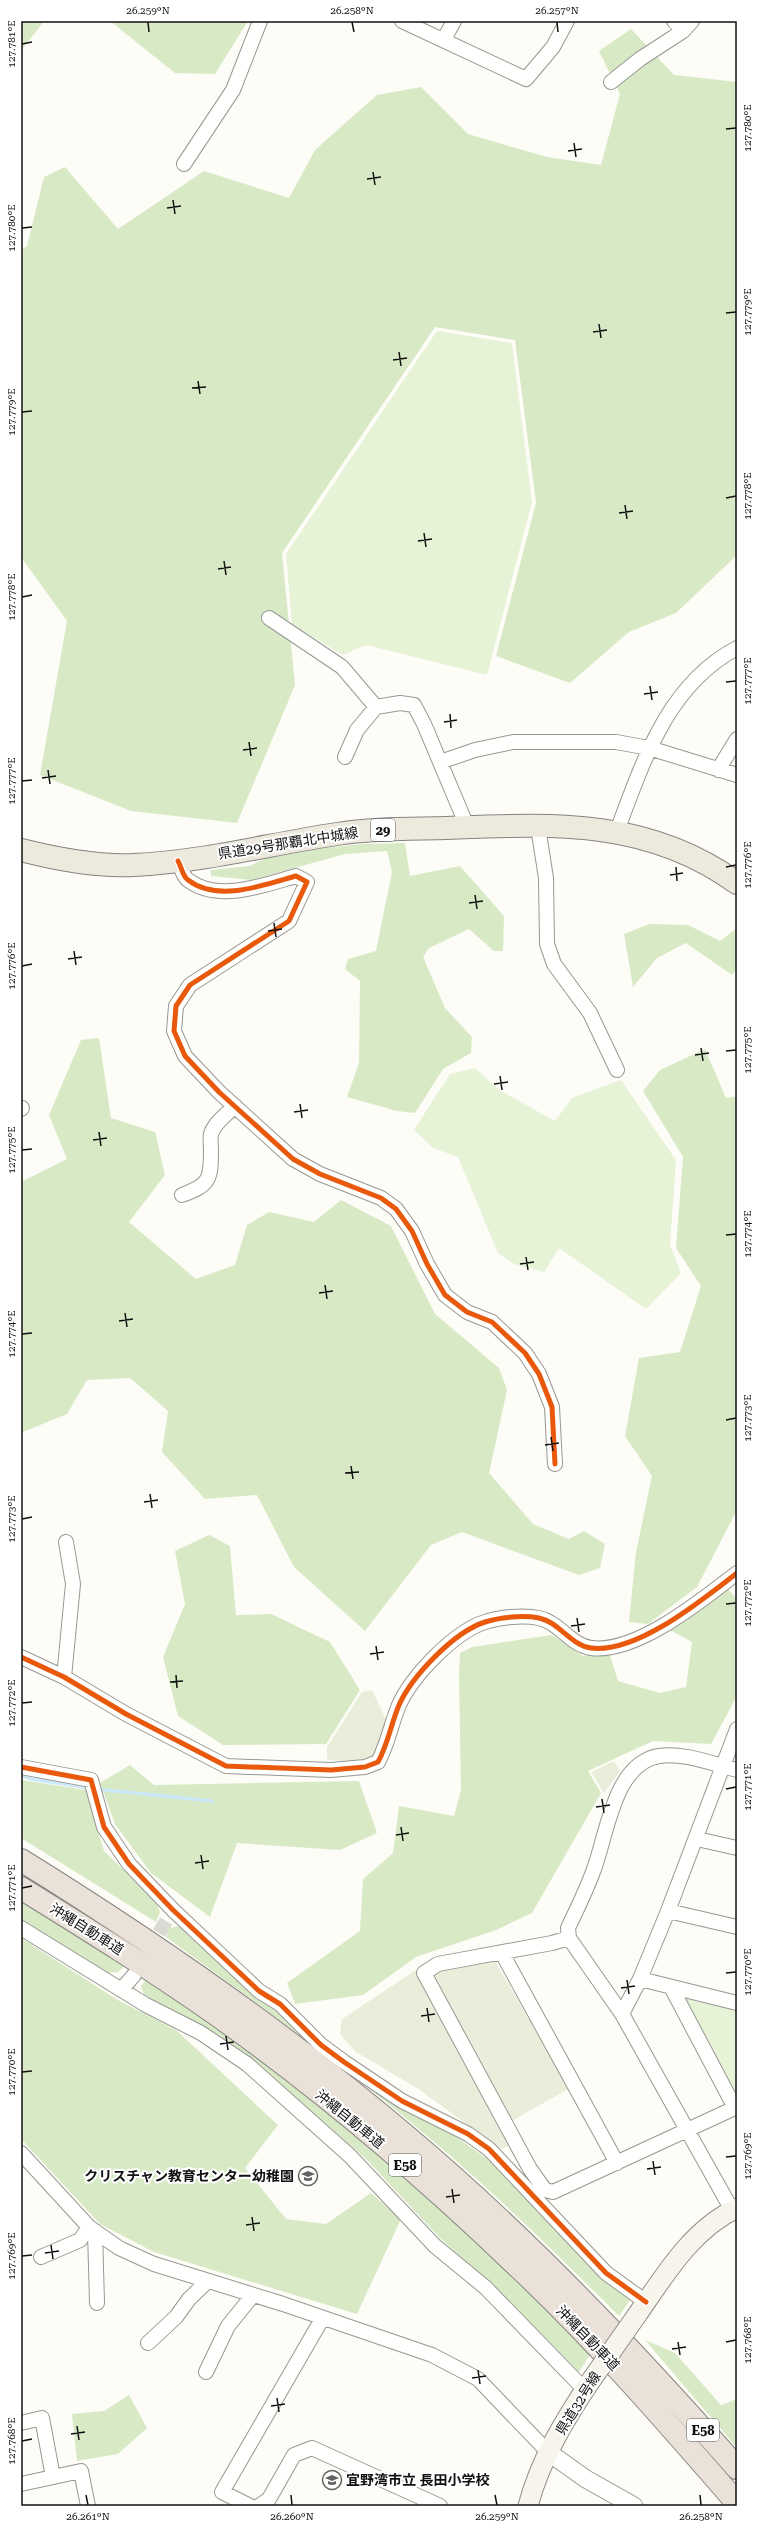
<svg xmlns="http://www.w3.org/2000/svg" width="758" height="2527" font-family="'Roboto Serif','Noto Sans JP',serif">
<style>
.green{fill:#e7f3d7}
.forest{fill:#d8eac5}
.cemetery{fill:#e9eedb}
.lines{fill:none;stroke-linecap:round;stroke-linejoin:round}
.stream{stroke:#cde8f7;stroke-width:3.5}
.minor-tunnel{stroke:#dad9d4;stroke-width:14;stroke-dasharray:14 7;stroke-linecap:butt}
.minor-casing{stroke:#979795;stroke-width:16}
.tertiary-casing{stroke:#979795;stroke-width:19}
.secondary-casing{stroke:#8e8d8b;stroke-width:21}
.primary-casing{stroke:#858482;stroke-width:24}
.motorway-casing{stroke:#858482;stroke-width:24}
.minor{stroke:#fffffe;stroke-width:14}
.tertiary{stroke:#fffffe;stroke-width:17}
.secondary{stroke:#f6f4eb;stroke-width:19}
.primary{stroke:#ede9dc;stroke-width:22}
.motorway{stroke:#eae1d8;stroke-width:22}
.secondary-bridge-casing{stroke:#8e8d8b;stroke-width:21;stroke-linecap:butt}
.secondary-bridge{stroke:#f6f4eb;stroke-width:19}
.cycleway-casing{stroke:#fff;stroke-width:8}
.cycleway{stroke:#e8590c;stroke-width:5}
.ticks{fill:none;stroke:#111;stroke-width:1.5}
.labels{text-anchor:middle;dominant-baseline:central;stroke-width:4;stroke-linejoin:round;paint-order:stroke}
.shield{fill:#fff;stroke:#585858;stroke-width:1}
.shield-label{font-size:13px;font-weight:bold;fill:#111}
.street-label{font-size:14px;fill:#111;stroke:#fff}
.poi-label{font-size:14px;font-weight:bold;fill:#111;stroke:#fff;text-anchor:end}
.neatline{fill:none;stroke:#111;stroke-width:1.5}
.ticks-label{font-size:10px;text-anchor:middle;fill:#111}
</style>
<rect width="100%" height="100%" fill="#fdfcf7"/>
<path class="green" d="M437,331L512,343L532,502L487,675L366,645L343,655L292,625L286,554Z
M475,1068L499,1090L555,1121L572,1098L621,1080L676,1160L670,1245L681,1273L646,1309L559,1248L544,1272L514,1264L498,1253L458,1157L433,1148L414,1130L450,1074Z
M671,1987L737,2005V2101Z"/>
<path class="forest" d="M21,21H44L21,51Z
M110,21H248L215,74L175,73Z
M631,29L674,75L737,82V555L676,613L629,632L570,683L496,656L536,503L515,340L435,327L282,553L295,685L237,823L131,811L40,775L67,621L21,557V250L27,246L44,177L65,167L118,229L204,171L289,198L315,150L377,95L421,87L468,134L547,157L601,165L620,94L599,51Z
M405,843L410,876L460,866L504,916L503,951H494L469,929L429,948L423,957L445,1008L472,1037L471,1053L443,1069L415,1113L397,1111L347,1097L359,1063L360,981L345,969L348,959L376,951L392,872L387,851L345,854L251,880L211,876V870L249,866L267,858L316,849L362,844Z
M649,924L688,925L720,941L737,928V968L732,975L686,943L657,958L633,987L624,934Z
M99,1038L111,1118L155,1132L165,1175L129,1222L196,1279L235,1265L247,1225L269,1212L314,1222L341,1200L391,1226L435,1314L499,1368L507,1390L489,1473L533,1524L569,1539L584,1531L605,1544L600,1568L579,1575L462,1532L431,1545L365,1631L294,1567L257,1495L205,1499L162,1452L168,1411L130,1378L87,1380L67,1414L23,1432L21,1430V1182L67,1159L49,1115L81,1040Z
M705,1049L726,1098L737,1096V1510L697,1587L648,1624L629,1622L636,1552L652,1476L625,1436L639,1358L680,1352L701,1286L676,1248L683,1157L643,1091L660,1070Z
M209,1535L230,1546L236,1615L271,1614L330,1642L360,1690L326,1744L223,1745L178,1716L163,1657L185,1604L175,1551Z
M728,1589L737,1599V1696L711,1744L653,1741L588,1771L601,1793L532,1913L496,1930L416,1957L363,1995L295,2004L287,1983L360,1931L363,1879L393,1853L399,1806L454,1816L461,1790L459,1674L460,1653L472,1647L552,1635L583,1656L609,1652L618,1681L660,1693L686,1687L692,1642L670,1630Z
M130,1765L154,1785L359,1781L377,1833L340,1850L237,1843L210,1917L151,1873L115,1824L100,1783Z
M21,1780L86,1790L104,1851L156,1902L160,1912L156,1922L21,1838Z
M21,1899L125,1966L118,1972L108,1973L21,1919Z
M180,1926L284,2017L485,2157L631,2299L619,2316C563,2260 506,2204 446,2152C357,2075 261,2006 166,1937L169,1928Z
M21,1938L116,1999L176,2030L278,2125L245,2168L286,2219L326,2224L371,2193L401,2219L357,2314L154,2252L100,2224L21,2139Z
M147,1978L297,2085L373,2148L512,2274L591,2353L579,2372L498,2291L441,2239L367,2160L323,2121L260,2068L198,2024L144,1995L141,1986Z
M645,2340L675,2353L721,2405L737,2399V2448Z
M129,2395L147,2428L118,2454L77,2461L72,2414L104,2411Z"/>
<path class="cemetery" d="M372,1690L389,1726L376,1757L364,1762L327,1760V1747L362,1692Z
M614,1761L620,1771L604,1793L591,1772Z
M493,1958L570,2088L505,2125L513,2144L501,2149L417,2088L356,2052L340,2034L342,2019L416,1970Z"/>
<g class="lines">
<path class="stream" d="M21,1775L31,1779L90,1788
M96,1789L212,1801"/>
<path class="minor-tunnel" d="M148,1951L173,1910"/>
<defs>
<path id="minor" d="M402,21L526,79L553,47L567,21
M674,21L683,31
M444,39L454,21
M611,82L640,59L683,31L692,21
M184,164L233,90L260,21
M269,618L342,667L376,707L400,703L414,705L424,724L464,819V827
M345,757L357,730L376,707
M440,762L475,750L513,742H616L649,748L737,775
M718,770L737,739
M538,827L546,878L547,944L554,964L590,1013L617,1070
M617,831C643,762 667,685 737,648
M178,861C181,866 183,877 188,880C218,903 264,885 296,876L307,882L289,921L190,985L176,1006L174,1031L185,1056L219,1092L293,1159L320,1174L381,1198L396,1209L412,1231L427,1264L445,1295L467,1312L492,1322L525,1353L539,1374L552,1407L555,1464
M21,1109L22,1108
M182,1195C210,1185 211,1179 211,1150C211,1145 210,1138 211,1134C214,1123 227,1114 235,1106
M21,1657L64,1677L126,1714L226,1766L331,1770L365,1767L378,1762C388,1744 391,1724 399,1705C412,1676 454,1632 485,1622C500,1617 523,1615 539,1618C559,1622 570,1645 591,1648C637,1654 703,1599 737,1573
M64,1677L73,1584L66,1542
M21,1767L91,1780L104,1827L129,1864L173,1910L259,1991L280,2004L321,2045L344,2062L402,2101L468,2134L489,2149L606,2273L646,2302
M697,1839L737,1848
M668,1911L737,1927
M21,1928L146,2005L201,2033L247,2064L350,2156L435,2246L486,2288L585,2390
M569,1938L552,1943L438,1964L424,1973L530,2169L545,2190L553,2192L737,2107
M502,1953L617,2163
M640,1979L737,2003
M671,1987L735,2108
M121,1990L134,1975
M622,2014L640,1979L668,1911L737,1729
M21,2153L89,2227L119,2248L154,2264L283,2304L432,2355L478,2379L548,2452
M732,2210L622,2014L569,1938L568,1928C577,1909 587,1889 594,1869C607,1835 614,1763 659,1756C683,1752 713,1764 737,1770
M95,2231L97,2303
M41,2257L80,2240L89,2227
M148,2343L176,2317L189,2299L208,2281
M206,2372L228,2326L253,2295
M21,2423L42,2418L53,2477
M21,2484L81,2471L88,2506
M250,2506L222,2492L322,2319
M259,2506L269,2499L294,2455L312,2448L440,2506"/>
<path id="tertiary" d="M548,2452L586,2479L634,2506"/>
<path id="secondary" d="M637,2315C665,2275 691,2230 737,2208
M528,2506C540,2460 565,2419 592,2379"/>
<path id="primary" d="M21,850C57,859 96,867 134,865C202,862 270,844 337,834C373,828 411,829 447,828C553,824 647,818 737,883"/>
<path id="motorway" d="M21,1860C155,1943 286,2034 406,2136C526,2237 634,2351 737,2468
M21,1888C87,1929 153,1970 217,2015C321,2089 421,2174 513,2262C593,2337 665,2420 737,2503"/>
</defs>
<use href="#minor" class="minor-casing"/>
<use href="#tertiary" class="tertiary-casing"/>
<use href="#secondary" class="secondary-casing"/>
<use href="#primary" class="primary-casing"/>
<use href="#motorway" class="motorway-casing"/>
<use href="#minor" class="minor"/>
<use href="#tertiary" class="tertiary"/>
<use href="#secondary" class="secondary"/>
<use href="#primary" class="primary"/>
<use href="#motorway" class="motorway"/>
<defs>
<path id="secondary-bridge" d="M592,2379L637,2315"/>
</defs>
<use href="#secondary-bridge" class="secondary-bridge-casing"/>
<use href="#secondary-bridge" class="secondary-bridge"/>
<defs>
<path id="cycleway" d="M178,861C181,866 183,877 188,880C218,903 264,885 296,876L307,882L289,921L190,985L176,1006L174,1031L185,1056L219,1092L293,1159L320,1174L381,1198L396,1209L412,1231L427,1264L445,1295L467,1312L492,1322L525,1353L539,1374L552,1407L555,1464
M21,1657L64,1677L126,1714L226,1766L331,1770L365,1767L378,1762C388,1744 391,1724 399,1705C412,1676 454,1632 485,1622C500,1617 523,1615 539,1618C559,1622 570,1645 591,1648C637,1654 703,1599 737,1573
M21,1767L91,1780L104,1827L129,1864L173,1910L259,1991L280,2004L321,2045L344,2062L402,2101L468,2134L489,2149L606,2273L646,2302"/>
</defs>
<use href="#cycleway" class="cycleway-casing"/>
<use href="#cycleway" class="cycleway"/>
</g>
<path class="ticks" d="M148,22L149,32M352,22L354,32M557,22L558,32M22,44L32,42M726,129L736,128M574,143L576,157M568,151L582,149M373,172L375,185M367,179L381,177M173,200L175,214M167,208L181,206M22,228L32,227M726,313L736,312M599,324L601,338M593,332L607,330M399,352L401,366M393,360L407,358M198,381L200,394M192,388L206,387M22,412L32,411M726,498L736,496M625,505L627,519M619,513L633,511M424,533L426,547M418,541L432,539M224,561L226,575M218,569L231,567M22,597L32,595M726,682L736,681M650,686L652,700M644,694L658,692M450,714L451,728M444,722L457,720M249,742L251,756M243,750L257,748M48,770L50,784M42,778L56,776M22,781L32,780M676,867L677,881M726,867L736,865M670,875L683,873M475,895L477,909M469,903L483,901M274,923L276,937M268,931L282,929M74,951L76,965M68,959L82,957M22,966L32,964M701,1048L703,1061M726,1051L736,1050M695,1055L709,1053M500,1076L502,1090M494,1084L508,1082M300,1104L302,1118M294,1112L308,1110M99,1132L101,1146M93,1140L107,1138M22,1150L32,1149M726,1235L736,1234M526,1257L528,1270M520,1264L534,1262M325,1285L327,1299M319,1293L333,1291M125,1313L127,1327M119,1321L133,1319M22,1334L32,1333M726,1420L736,1418M551,1437L553,1451M545,1445L559,1443M351,1466L353,1479M345,1473L359,1472M150,1494L152,1508M144,1502L158,1500M22,1519L32,1517M726,1604L736,1603M577,1618L579,1632M571,1626L585,1624M376,1646L378,1660M370,1654L384,1652M176,1675L177,1688M170,1682L183,1681M22,1703L32,1702M726,1789L736,1787M602,1799L604,1813M596,1807L610,1805M401,1827L403,1841M396,1835L409,1833M201,1855L203,1869M195,1863L209,1861M22,1888L32,1886M726,1973L736,1972M627,1980L629,1994M621,1988L635,1986M427,2008L429,2022M421,2016L435,2014M226,2036L228,2050M220,2044L234,2042M22,2072L32,2071M726,2157L736,2156M653,2161L655,2175M647,2169L661,2167M452,2189L454,2203M446,2197L460,2195M252,2217L254,2231M246,2225L260,2223M51,2245L53,2259M45,2253L59,2251M22,2256L32,2255M678,2342L680,2355M726,2342L736,2340M672,2349L686,2347M478,2370L480,2384M472,2378L486,2376M277,2398L279,2412M271,2406L285,2404M77,2426L79,2440M71,2434L85,2432M22,2441L32,2439M86,2495L88,2505M291,2495L292,2505M495,2495L497,2505M700,2495L701,2505"/>
<defs>
<symbol id="school-ring" viewBox="-11 -11 22 22"><circle r="9.5" fill="#fff" stroke="#646362" stroke-width="1.5"/><path d="M0-5L7-2L0 1L-7-2ZM-4 1L0 2.5L4 1V4Q0 6-4 4Z" fill="#646362"/></symbol>
</defs>
<g fill-rule="evenodd">
<use href="#school-ring" x="297" y="2165" width="22" height="22"/>
<use href="#school-ring" x="321" y="2469" width="22" height="22"/>
</g>
<g class="labels">
<g class="shield">
<rect x="371" y="819" width="24" height="22" rx="3"/>
<rect x="389" y="2154" width="32" height="22" rx="3"/>
<rect x="687" y="2419" width="32" height="22" rx="3"/>
</g>
<g class="shield-label">
<text x="383" y="830">29</text>
<text x="405" y="2165">E58</text>
<text x="703" y="2430">E58</text>
</g>
<g class="street-label">
<text transform="translate(288 843) rotate(-9)">県道29号那覇北中城線</text>
<text transform="translate(87 1929) rotate(32)">沖縄自動車道</text>
<text transform="translate(350 2119) rotate(39)">沖縄自動車道</text>
<text transform="translate(588 2338) rotate(46)">沖縄自動車道</text>
<text transform="translate(578 2403) rotate(-58)">県道32号線</text>
</g>
<g class="poi-label">
<text x="294" y="2176">クリスチャン教育センター幼稚園</text>
<text x="346" y="2480" text-anchor="start">宜野湾市立 長田小学校</text>
</g>
</g>
<rect width="758" height="2527" fill="none" stroke="#ffffff" stroke-width="44"/>
<rect x="22" y="22" width="714" height="2483" class="neatline"/>
<g class="ticks-label">
<text x="148" y="14">26.259°N</text>
<text x="352" y="14">26.258°N</text>
<text x="557" y="14">26.257°N</text>
<text transform="translate(11 44) rotate(-90)" y="4">127.781°E</text>
<text transform="translate(747 128) rotate(-90)" y="4">127.780°E</text>
<text transform="translate(11 228) rotate(-90)" y="4">127.780°E</text>
<text transform="translate(747 312) rotate(-90)" y="4">127.779°E</text>
<text transform="translate(11 412) rotate(-90)" y="4">127.779°E</text>
<text transform="translate(747 496) rotate(-90)" y="4">127.778°E</text>
<text transform="translate(11 597) rotate(-90)" y="4">127.778°E</text>
<text transform="translate(747 681) rotate(-90)" y="4">127.777°E</text>
<text transform="translate(11 781) rotate(-90)" y="4">127.777°E</text>
<text transform="translate(747 865) rotate(-90)" y="4">127.776°E</text>
<text transform="translate(11 966) rotate(-90)" y="4">127.776°E</text>
<text transform="translate(747 1050) rotate(-90)" y="4">127.775°E</text>
<text transform="translate(11 1150) rotate(-90)" y="4">127.775°E</text>
<text transform="translate(747 1234) rotate(-90)" y="4">127.774°E</text>
<text transform="translate(11 1334) rotate(-90)" y="4">127.774°E</text>
<text transform="translate(747 1418) rotate(-90)" y="4">127.773°E</text>
<text transform="translate(11 1519) rotate(-90)" y="4">127.773°E</text>
<text transform="translate(747 1603) rotate(-90)" y="4">127.772°E</text>
<text transform="translate(11 1703) rotate(-90)" y="4">127.772°E</text>
<text transform="translate(747 1787) rotate(-90)" y="4">127.771°E</text>
<text transform="translate(11 1888) rotate(-90)" y="4">127.771°E</text>
<text transform="translate(747 1972) rotate(-90)" y="4">127.770°E</text>
<text transform="translate(11 2072) rotate(-90)" y="4">127.770°E</text>
<text transform="translate(747 2156) rotate(-90)" y="4">127.769°E</text>
<text transform="translate(11 2256) rotate(-90)" y="4">127.769°E</text>
<text transform="translate(747 2340) rotate(-90)" y="4">127.768°E</text>
<text transform="translate(11 2441) rotate(-90)" y="4">127.768°E</text>
<text x="88" y="2520">26.261°N</text>
<text x="292" y="2520">26.260°N</text>
<text x="497" y="2520">26.259°N</text>
<text x="701" y="2520">26.258°N</text>
</g>
</svg>
